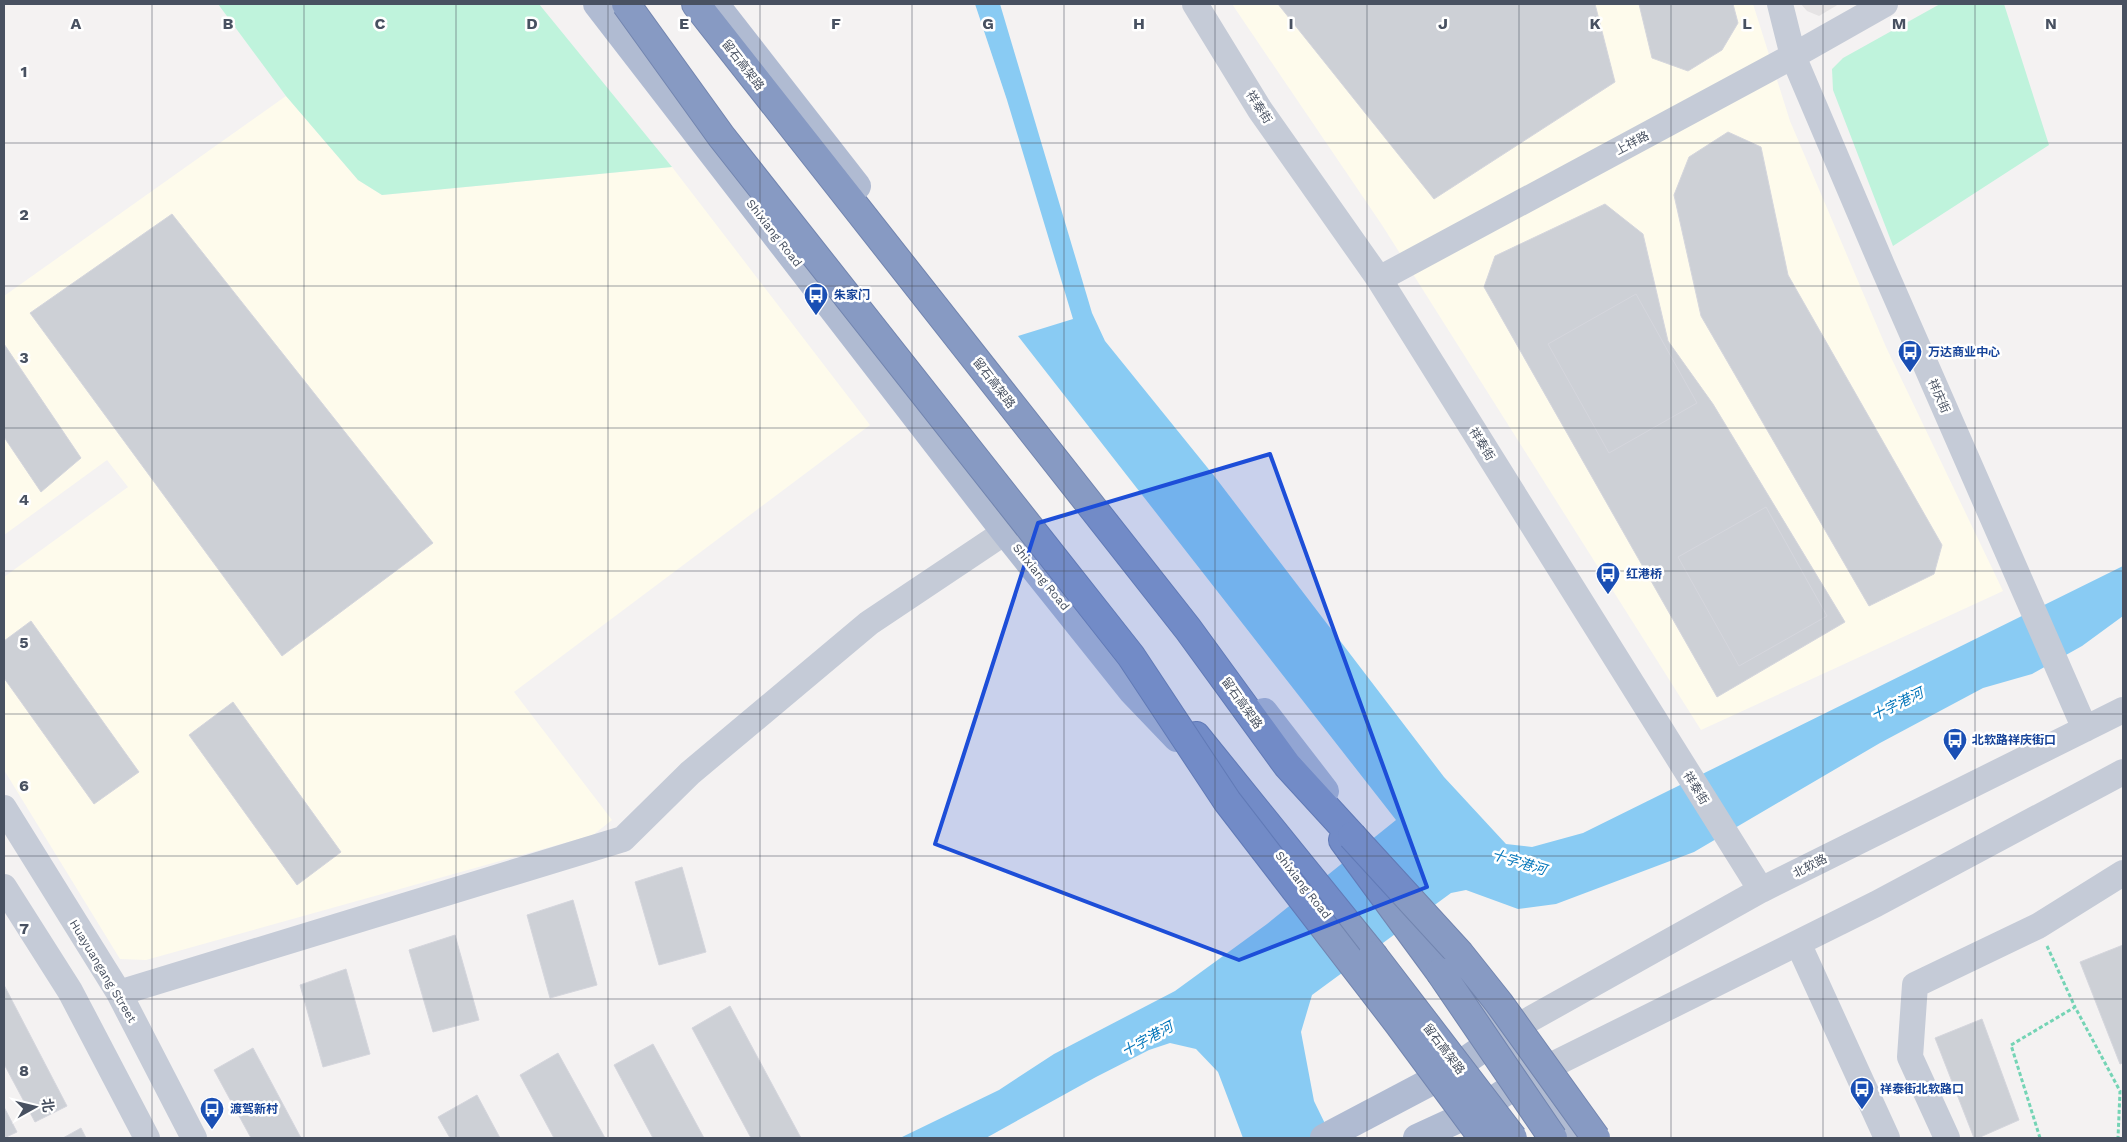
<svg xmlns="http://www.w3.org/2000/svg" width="2127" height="1142" font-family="'Work Sans','Noto Sans SC',sans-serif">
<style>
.commercial{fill:#fefbec}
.education{fill:#e5e3e4}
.green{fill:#bff3dc}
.water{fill:#89cbf3}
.building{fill:#cdd0d6;stroke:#d5d6dd}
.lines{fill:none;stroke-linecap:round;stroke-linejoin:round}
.highway-casing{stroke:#7285af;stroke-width:30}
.path{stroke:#74d4b5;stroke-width:3;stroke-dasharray:4 2.5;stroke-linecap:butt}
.minor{stroke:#c5cbd7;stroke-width:26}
.major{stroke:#b0bbd2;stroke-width:28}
.highway{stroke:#879ac3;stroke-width:28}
.highway-bridge-casing{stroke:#7285af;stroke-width:30;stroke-linecap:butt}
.highway-bridge{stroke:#879ac3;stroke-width:28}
.marked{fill:#1d4ed8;fill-opacity:0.2;stroke:#1d4ed8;stroke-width:4;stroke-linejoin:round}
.grid{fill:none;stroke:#485161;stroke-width:1;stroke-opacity:0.55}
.labels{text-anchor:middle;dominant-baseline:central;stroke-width:5;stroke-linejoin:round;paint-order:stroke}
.street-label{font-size:12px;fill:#485161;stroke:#fff}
.transit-label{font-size:12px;font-weight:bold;fill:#164399;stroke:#fff;text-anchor:start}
.water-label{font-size:14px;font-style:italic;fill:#0275ba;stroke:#fff}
.grid-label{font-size:16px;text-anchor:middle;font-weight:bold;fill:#485161;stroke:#fff;stroke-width:5;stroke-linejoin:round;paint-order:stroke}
</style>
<rect width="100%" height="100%" fill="#f4f2f2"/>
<path class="commercial" d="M1232,4H1753L1790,121L1886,347L2003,591L1701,730L1382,225Z
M286,96L358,180L382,195L672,167L870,425L514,692L612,820L593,835L146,960L120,959L4,770V577L128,487L107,460L4,535V296Z"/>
<path class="education" d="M1801,4H1839L1819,16L1807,11Z"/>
<path class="green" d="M218,4H539L672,167L382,195L358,180L286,96Z
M1940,4H2004L2049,145L1893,246L1833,90L1832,69L1843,58Z"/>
<path class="water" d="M975,4H1000L1092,313L1105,341L1215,477L1444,777L1506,844L1532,847L1583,833L2123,566V616L2082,646L2032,674L1983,688L1880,743L1694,852L1556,904L1518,909L1466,890L1451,893L1312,995L1301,1032L1314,1101L1332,1138H1243L1218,1072L1196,1049L1170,1043L1149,1050L1096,1077L986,1138H900L999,1090L1054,1054L1175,991L1267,924L1396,820L1018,336L1073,319L1007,100Z"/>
<path class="building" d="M1278,4H1595L1615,82L1434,199Z
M1639,4H1733L1738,23L1722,50L1688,71L1652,58Z
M1728,132L1761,147L1788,275L1942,545L1934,574L1869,606L1701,316L1674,195L1689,157Z
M1605,204L1643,234L1668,341L1713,404L1845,622L1717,697L1484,287L1495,256Z
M172,214L433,543L282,656L30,313Z
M1636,294L1697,403L1609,453L1548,344Z
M4,344L81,458L41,492L4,437Z
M1766,507L1827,616L1739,666L1678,557Z
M31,621L139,772L94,804L4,678V641Z
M233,702L341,852L297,885L189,735Z
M682,867L706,952L659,965L635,882Z
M573,900L597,985L550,998L527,915Z
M455,935L479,1020L433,1032L409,950Z
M2123,945V1063L2120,1064L2080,962Z
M346,969L370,1054L323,1067L300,985Z
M4,985L67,1106L35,1122L4,1064Z
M730,1006L801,1138H751L692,1028Z
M1982,1019L2019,1120L1978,1138H1974L1935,1038Z
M653,1044L704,1138H653L614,1065Z
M253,1048L301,1138H251L214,1070Z
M558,1053L605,1138H554L520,1075Z
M477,1095L500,1138H450L438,1117Z
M4,1107L17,1132L4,1138Z
M81,1128L86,1138H63Z"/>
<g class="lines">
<defs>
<path id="highway" d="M696,4L1188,629L1287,765L1352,836
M1196,736L1373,955
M1343,840L1440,972"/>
</defs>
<use href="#highway" class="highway-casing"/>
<path class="path" d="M2047,946L2075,1007
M2040,1138L2011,1045L2075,1007L2120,1091L2118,1138"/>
<path class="minor" d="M1195,4L1260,110L1379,279L1761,890
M1780,4L1793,56L1882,265L2085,729
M1379,279L1793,56L1885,4
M4,808L119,993L194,1138
M4,887L70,991L147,1138
M1798,943L1887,1138
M119,993L623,839L690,773L869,623L1005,532
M1502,1035L1761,890L2123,710
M1530,1076L1876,904L2123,772
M1947,1138L1910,1057L1915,985L2038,926L2123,873"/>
<path class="major" d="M597,4L1005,532L1132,691L1177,738
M715,4L857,186
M1264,712L1325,791
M1459,970L1573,1138
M1324,1138L1449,1072L1502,1035
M1417,1138L1478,1110L1530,1076"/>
<use href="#highway" class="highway"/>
<defs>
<path id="highway-bridge" d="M626,4L721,136L1131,656L1227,801L1398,1023L1483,1138
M1352,836L1460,954L1499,1003L1596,1138
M1373,955L1513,1138
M1440,972L1553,1138"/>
</defs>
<use href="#highway-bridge" class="highway-bridge-casing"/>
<use href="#highway-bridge" class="highway-bridge"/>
</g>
<path class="marked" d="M1270,454L1427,887L1239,960L935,844L1038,523Z"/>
<path class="grid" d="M152,4V1138M304,4V1138M456,4V1138M608,4V1138M760,4V1138M912,4V1138M1064,4V1138M1215,4V1138M1367,4V1138M1519,4V1138M1671,4V1138M1823,4V1138M1975,4V1138M4,143H2123M4,286H2123M4,428H2123M4,571H2123M4,714H2123M4,856H2123M4,999H2123"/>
<defs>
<symbol id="bus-pin" viewBox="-11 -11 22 30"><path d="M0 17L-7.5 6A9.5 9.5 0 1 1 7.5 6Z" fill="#1a4fb4" stroke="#fff"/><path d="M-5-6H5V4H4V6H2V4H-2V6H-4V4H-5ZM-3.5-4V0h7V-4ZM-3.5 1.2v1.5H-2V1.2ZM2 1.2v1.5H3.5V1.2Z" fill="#fff"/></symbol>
</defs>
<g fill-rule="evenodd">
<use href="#bus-pin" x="802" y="281" width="28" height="38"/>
<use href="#bus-pin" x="1896" y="338" width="28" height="38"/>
<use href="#bus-pin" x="1594" y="560" width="28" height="38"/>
<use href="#bus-pin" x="1941" y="726" width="28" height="38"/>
<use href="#bus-pin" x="1848" y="1075" width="28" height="38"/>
<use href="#bus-pin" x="198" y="1095" width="28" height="38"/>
</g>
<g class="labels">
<g class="street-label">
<text transform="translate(743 65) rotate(52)">留石高架路</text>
<text transform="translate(1259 107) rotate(57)">祥泰街</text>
<text transform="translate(1632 143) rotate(-28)">上祥路</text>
<text transform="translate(774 233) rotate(52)">Shixiang Road</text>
<text transform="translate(994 383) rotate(52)">留石高架路</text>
<text transform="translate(1939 396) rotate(66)">祥庆街</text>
<text transform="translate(1482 444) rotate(58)">祥泰街</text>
<text transform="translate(1041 577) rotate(51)">Shixiang Road</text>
<text transform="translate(1242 703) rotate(54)">留石高架路</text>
<text transform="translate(1696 788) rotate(58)">祥泰街</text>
<text transform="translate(1810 866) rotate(-27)">北软路</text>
<text transform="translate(1303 885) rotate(52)">Shixiang Road</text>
<text transform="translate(103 971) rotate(59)">Huayuangang Street</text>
<text transform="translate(1444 1049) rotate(53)">留石高架路</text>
</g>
<g class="transit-label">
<text x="834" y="295">朱家门</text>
<text x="1928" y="352">万达商业中心</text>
<text x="1626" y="574">红港桥</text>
<text x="1972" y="740">北软路祥庆街口</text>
<text x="1880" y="1089">祥泰街北软路口</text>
<text x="230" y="1109">渡驾新村</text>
</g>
<g class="water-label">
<text transform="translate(1897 704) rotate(-26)">十字港河</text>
<text transform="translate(1519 862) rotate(17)">十字港河</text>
<text transform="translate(1147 1039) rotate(-29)">十字港河</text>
</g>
</g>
<g class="grid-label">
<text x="76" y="29">A</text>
<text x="228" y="29">B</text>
<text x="380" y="29">C</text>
<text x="532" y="29">D</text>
<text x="684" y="29">E</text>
<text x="836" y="29">F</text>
<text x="988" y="29">G</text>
<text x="1139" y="29">H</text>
<text x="1291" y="29">I</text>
<text x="1443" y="29">J</text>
<text x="1595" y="29">K</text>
<text x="1747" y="29">L</text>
<text x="1899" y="29">M</text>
<text x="2051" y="29">N</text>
<text x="24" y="77">1</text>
<text x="24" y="220">2</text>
<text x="24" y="363">3</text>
<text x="24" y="505">4</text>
<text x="24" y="648">5</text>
<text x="24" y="791">6</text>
<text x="24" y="934">7</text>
<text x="24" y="1076">8</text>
</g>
<rect width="2127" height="1142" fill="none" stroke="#485161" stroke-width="10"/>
<g transform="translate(35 1107) rotate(82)" stroke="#ffffff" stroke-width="4" paint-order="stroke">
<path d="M0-4L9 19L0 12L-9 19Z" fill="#485161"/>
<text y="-8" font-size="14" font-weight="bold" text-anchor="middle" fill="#485161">北</text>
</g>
</svg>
